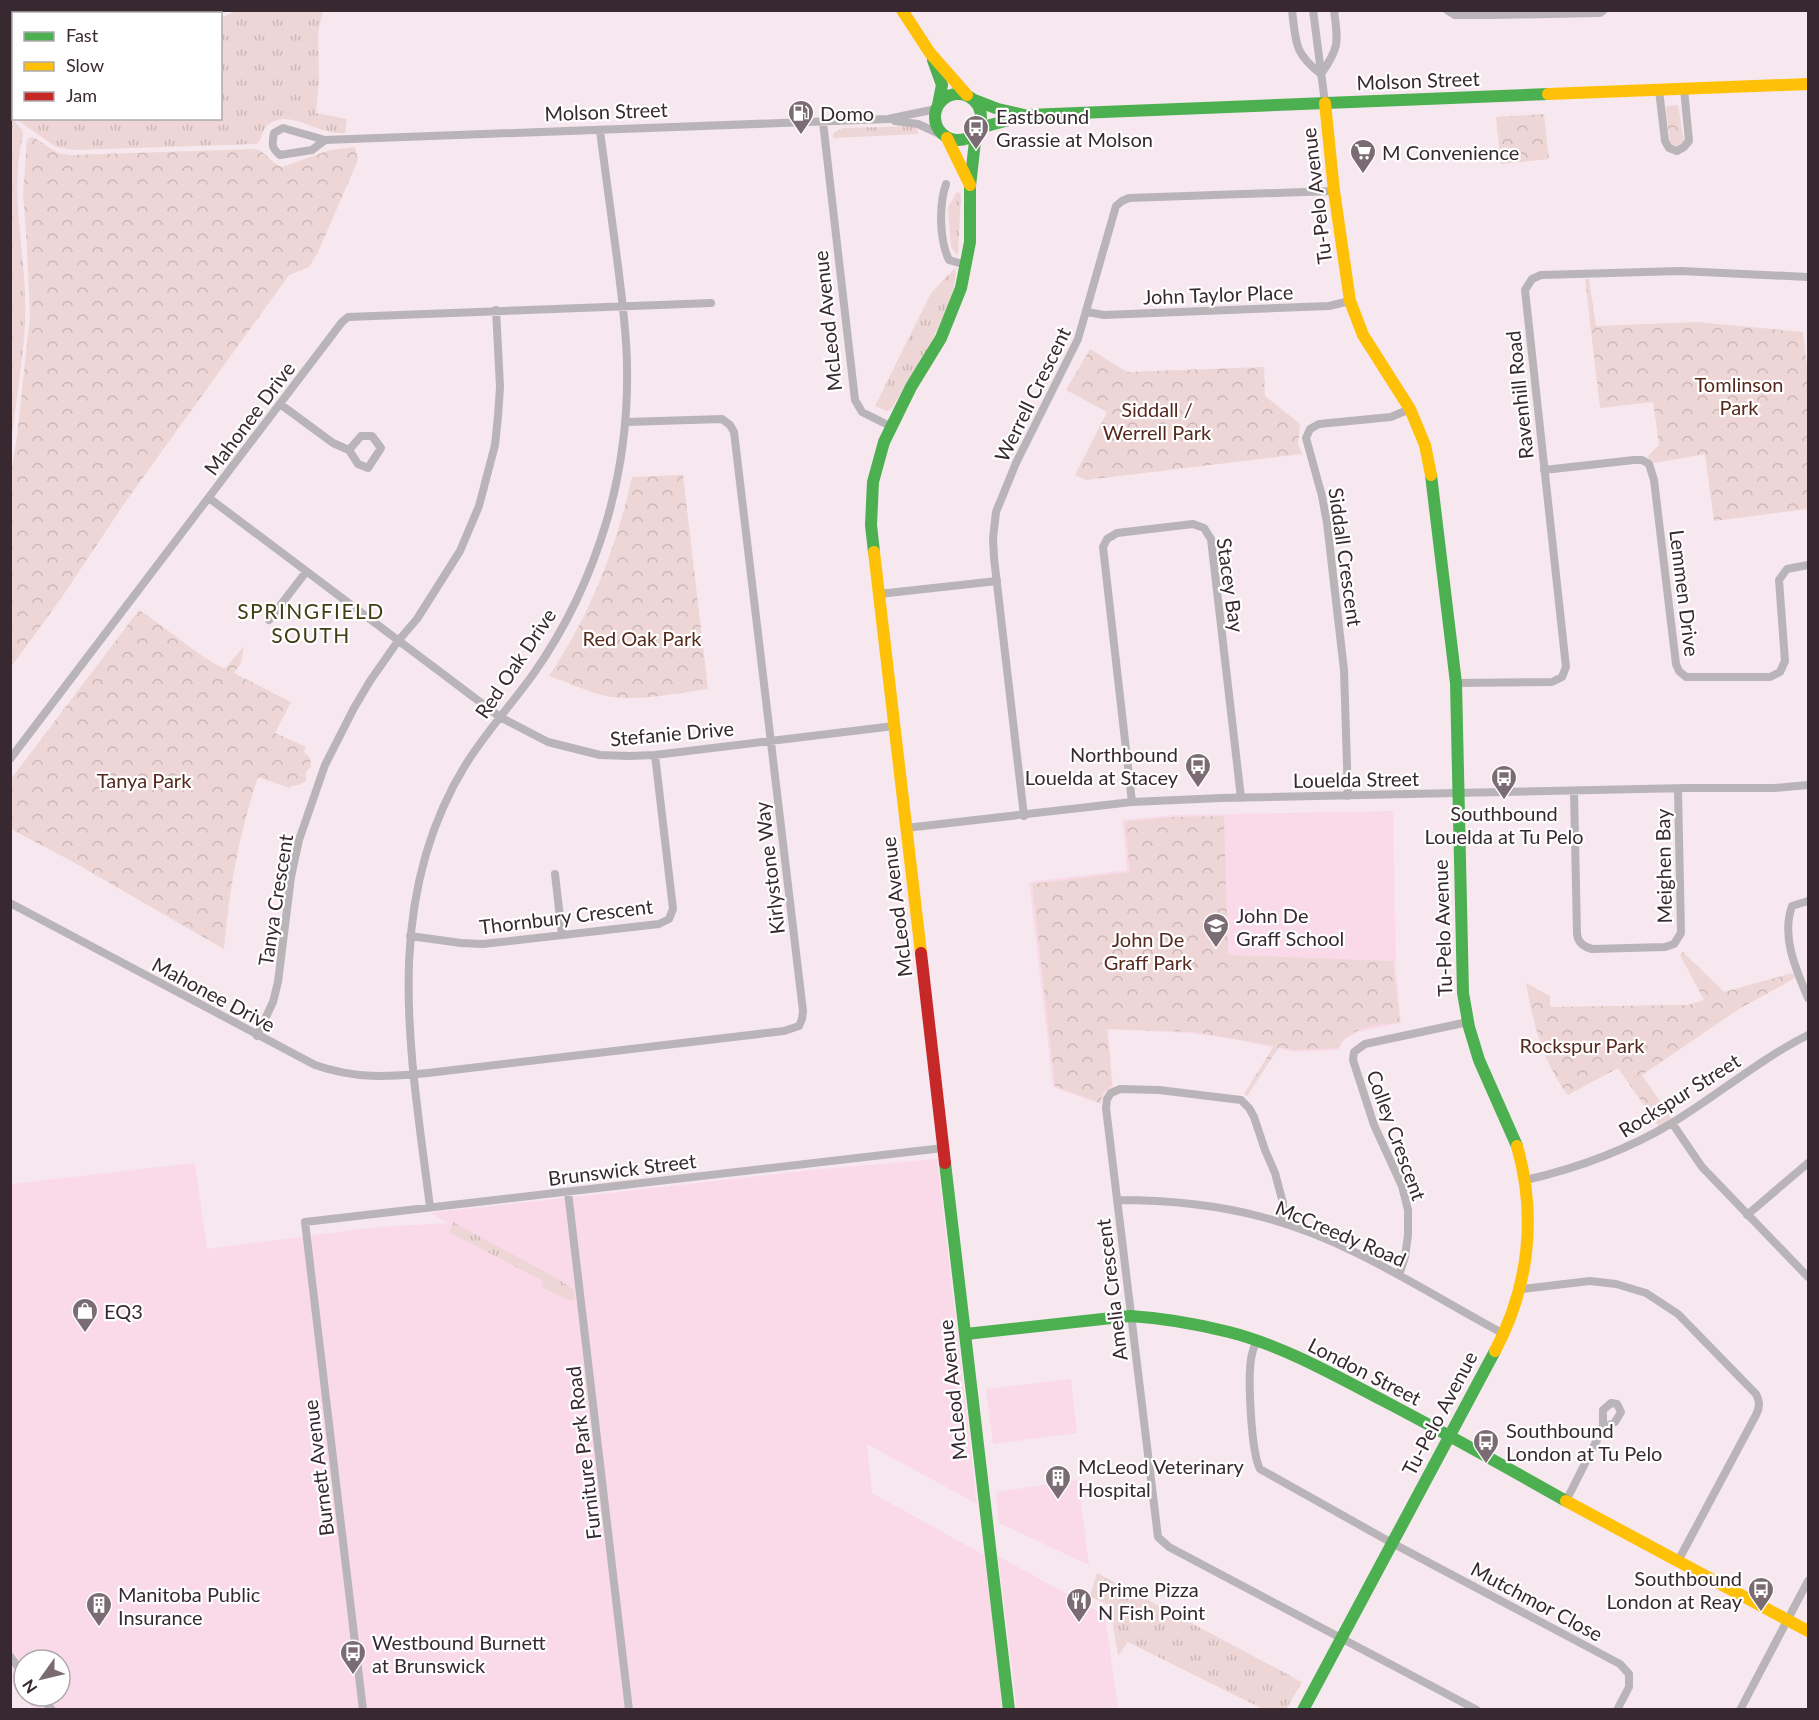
<svg xmlns="http://www.w3.org/2000/svg" width="1819" height="1720" font-family="Lato,sans-serif">
<style>
.built{fill:#fadae9;fill-rule:evenodd}
.grass{fill:url(#grass-tufts)}
.forest{fill:url(#forest-crowns)}
.lines{fill:none;stroke-linecap:round;stroke-linejoin:round}
.stream{stroke:#dcd0e7;stroke-width:3}
.street{stroke:#b9b4b8;stroke-width:8}
.fast{stroke:#4caf50;stroke-width:12}
.slow{stroke:#ffc107;stroke-width:12}
.jam{stroke:#c62828;stroke-width:12}
.labels{text-anchor:middle;dominant-baseline:central;stroke-width:4.5;stroke-linejoin:round;paint-order:stroke}
.street-label{font-size:20px;fill:#382930;stroke:#fff}
.poi-label{font-size:20px;fill:#382930;stroke:#fff;text-anchor:start}
.park-label{font-size:20px;fill:#57291d;stroke:#fff}
.neighbourhood-label{font-size:21px;letter-spacing:1.5px;fill:#413e15;stroke:#fff}
</style>
<defs>
<pattern id="grass-tufts" width="24" height="20" patternUnits="userSpaceOnUse" patternTransform="scale(1.5)"><rect width="24" height="20" fill="#edd6d5"/><path d="M3 7l-1-3M5 7V3M7 7l1-3M15 17l-1-3M17 17v-4M19 17l1-3" fill="none" stroke="#ccb8b7"/></pattern>
<pattern id="forest-crowns" width="20" height="18" patternUnits="userSpaceOnUse" patternTransform="scale(1.5)"><rect width="20" height="18" fill="#edd6d5"/><path d="M2 6a3 3 0 1 1 6 0M12 15a3 3 0 1 1 6 0" fill="none" stroke="#ccb8b7"/></pattern>
</defs>
<rect width="100%" height="100%" fill="#f7e7ef"/>
<path class="built" d="M1393,811L1396,969L1401,1023L1358,1032L1344,1040L1338,1050L1294,1052L1236,1039L1188,1033L1108,1029L1113,1086L1104,1094L1100,1104L1053,1087L1029,882L1127,870L1122,820L1176,815Z
M937,1159L977,1504L867,1444L872,1493L984,1555L1005,1709H33L10,1680V1184L195,1163L207,1249L376,1227L448,1223L431,1213L821,1169ZM24,1660H60V1696H24Z
M1071,1379L1077,1433L993,1444L986,1389Z
M1078,1480L1089,1565L999,1523L996,1492Z
M998,1556L1105,1615L1118,1709H1017Z"/>
<path class="grass" d="M323,10L318,33L319,79L316,113L347,119L345,133C339,133 333,133 327,131C309,127 286,111 269,124C261,130 263,138 257,144L73,150L56,147L16,119L220,118L221,18L235,11Z
M13,119L22,130L23,135C8,196 28,260 25,323C23,363 15,405 11,446L10,123Z
M917,126L918,134L833,138V133L843,128Z
M957,192L961,194L958,254H956L951,247L948,207Z
M955,268C961,301 910,378 892,408L887,411L875,406L931,293Z
M453,1222L560,1280L574,1290L575,1299L571,1301L541,1287L543,1281L449,1232Z
M1097,1573L1302,1682L1286,1709H1263L1128,1642L1118,1656L1110,1606L1090,1596Z"/>
<path class="forest" d="M1678,105L1684,142C1679,146 1673,148 1670,142L1666,109L1667,106Z
M1544,114L1549,159L1501,164L1496,117Z
M33,137L58,153L70,155L256,149C266,152 271,163 282,167L330,150L355,147L358,160L318,252L309,267L289,275L126,501L62,597L11,667V474L17,436L30,316L27,248L23,193L27,140L29,138Z
M1585,279H1589L1596,326L1697,322L1803,332L1808,376V509L1714,521L1705,454L1654,463L1647,457L1659,445L1653,402L1600,408Z
M1090,349L1127,372L1264,367L1265,396L1300,424L1298,444L1302,454L1086,480L1075,475L1107,412L1066,390Z
M683,475L708,689C674,693 636,703 602,695C584,690 566,682 549,676C590,615 616,549 632,477Z
M139,610C169,629 194,654 225,669L244,646L241,663L234,673L291,702L275,733L306,747L304,752L310,758L311,766L306,772V781L299,785L291,786L290,788L258,777C239,834 229,890 224,949L73,862L11,829V779Z
M1224,816L1228,955L1393,961L1400,1022C1374,1026 1353,1025 1337,1048L1295,1050L1279,1047L1247,1096L1244,1094L1274,1046L1194,1032L1107,1029L1112,1085L1103,1094L1100,1103L1055,1086L1032,884L1130,872L1125,822L1170,817Z
M1683,952L1724,992L1793,973L1795,978L1739,1009L1642,1075L1672,1119L1659,1127L1618,1068L1568,1095C1543,1063 1533,1023 1526,983L1550,996V1007L1674,1005H1688L1704,1000L1680,955Z"/>
<g class="lines">
<path class="stream" d="M50,14L61,10
M10,23L14,22"/>
<path class="street" d="M1292,10C1296,43 1294,53 1321,74C1340,47 1338,42 1334,10
M1313,10L1325,103
M1447,10L1455,15H1492
M1492,10V15L1600,13L1604,10
M1659,90L1665,141L1669,148L1677,151L1684,147L1689,141L1684,89
M895,121L918,124L944,136
M823,122L855,400L862,412L890,426
M325,140L283,128L274,133C272,144 271,148 280,155L312,150L325,140L888,119L936,109
M946,184C939,205 939,239 949,260L966,265
M1087,312L1104,315L1329,306L1350,301
M280,404L333,443L349,450L358,464L368,468L381,448L372,436H361L349,450
M1544,470L1634,460H1642L1649,464L1654,480L1676,664L1679,671L1686,677H1770L1780,672L1785,661L1779,580L1787,569L1808,565
M209,498L500,717L548,742L600,755L629,756L655,755L894,726
M879,594L997,581
M269,620L306,572
M1456,683L1552,682L1562,677L1566,667L1525,290L1532,279L1541,275L1681,271L1808,277
M10,759L342,322L348,317L711,303
M1574,791L1577,934C1578,943 1584,947 1592,949L1665,947L1674,944L1681,933L1678,789
M1348,796L1344,670L1327,523L1322,496L1306,438L1310,429L1319,424L1391,417L1410,409
M1132,802L1103,547L1107,539L1117,533L1193,524L1204,528L1211,539L1241,798
M1024,816L994,558L993,538L996,512L1016,463L1078,339L1116,206L1122,201L1129,198L1334,191
M906,828L1132,802L1221,798L1687,788H1774L1808,785
M555,874L562,935
M1808,901L1792,906C1781,937 1796,969 1808,998
M10,903L315,1065C355,1079 387,1077 428,1073L784,1031L799,1026L802,1019L803,1011L734,432L730,425L722,419L626,422
M410,936L461,943L483,944L659,924L669,919L673,909L655,755
M257,1036L273,1002L278,982L291,877L299,840L325,765L354,708L370,681L398,641L417,619L460,551L479,506L495,445L498,416L500,387L496,310
M1672,1123L1702,1167L1808,1277
M1526,1180C1578,1168 1627,1150 1672,1123C1718,1095 1760,1059 1808,1035
M568,1192L629,1710
M1117,1200C1166,1200 1214,1204 1262,1217C1349,1239 1425,1292 1504,1334
M430,1207C411,1055 380,903 466,764C486,732 512,704 534,673C567,626 591,574 607,520C621,471 628,419 627,368C627,334 622,300 618,266C612,221 606,176 600,131
M1747,1215L1808,1163
M1283,1223V1203L1275,1173L1265,1150L1254,1117L1249,1108L1241,1100L1159,1090L1120,1089L1111,1093L1107,1099L1106,1108L1158,1537L1169,1547L1477,1710
M1399,1275L1405,1257L1408,1235V1210L1402,1186L1374,1125L1353,1060L1354,1052L1365,1044L1468,1022
M1521,1289L1590,1281L1616,1284L1646,1293L1678,1314L1756,1394C1760,1402 1760,1407 1756,1415L1678,1561
M1257,1341C1255,1345 1253,1349 1252,1354C1247,1373 1251,1452 1260,1469L1392,1543L1620,1664L1629,1674V1687L1617,1710
M1566,1501L1603,1428L1615,1422L1621,1412L1617,1404L1611,1403L1603,1410V1428
M10,1656L24,1675
M41,1696L52,1710
M363,1710L305,1222L943,1148
M1740,1710L1808,1581"/>
<path class="fast" d="M10,51H14
M933,60L942,85L938,105
M935 117a23 23 0 1 1 46 0a23 23 0 1 1-46 0Z
M972,99L998,109L1024,115
M979,128L1028,115L1548,94
M1431,475L1456,683L1463,993L1469,1027L1479,1060L1517,1146
M874,552L871,525L873,482L884,442L911,387L941,338L961,288L970,242V186L976,132
M945,1163L1009,1710
M966,1334L1130,1316C1163,1318 1197,1324 1229,1332C1284,1346 1336,1376 1386,1402C1447,1434 1506,1467 1566,1501
M1303,1710L1495,1351"/>
<path class="slow" d="M902,10L930,53L967,95
M211,14L217,10
M10,88L14,87
M1548,94L1808,84
M1325,103L1334,191L1350,301L1363,335L1410,409L1425,445L1431,475
M10,107L14,104
M947,138L970,185
M874,552L921,953
M1495,1351C1529,1287 1537,1216 1517,1146
M1566,1501L1808,1631"/>
<path class="jam" d="M124,14L132,10
M921,953L945,1163"/>
</g>
<defs>
<symbol id="fuel-pin" viewBox="-11 -11 22 30"><path d="M0 17L-7.5 6A9.5 9.5 0 1 1 7.5 6Z" fill="#7b6c73" stroke="#fff"/><path d="M-5.5-6h7V0h2V4h1.3V-2.5L3-4.5l.8-.8L6-3V5H2.5V1h-1V6h-7ZM-4.2-4.7v3.2H.2V-4.7Z" fill="#fff"/></symbol>
<symbol id="bus-pin" viewBox="-11 -11 22 30"><path d="M0 17L-7.5 6A9.5 9.5 0 1 1 7.5 6Z" fill="#7b6c73" stroke="#fff"/><path d="M-5-6H5V4H4V6H2V4H-2V6H-4V4H-5ZM-3.5-4V0h7V-4ZM-3.5 1.2v1.5H-2V1.2ZM2 1.2v1.5H3.5V1.2Z" fill="#fff"/></symbol>
<symbol id="supermarket-pin" viewBox="-11 -11 22 30"><path d="M0 17L-7.5 6A9.5 9.5 0 1 1 7.5 6Z" fill="#7b6c73" stroke="#fff"/><path d="M-6-5.5h2.5l.6 2H6L4.5 2H-2.5L-4.4-4H-6ZM-1.5 3.2a1.3 1.3 0 1 0 .1 0ZM3 3.2a1.3 1.3 0 1 0 .1 0Z" fill="#fff"/></symbol>
<symbol id="school-pin" viewBox="-11 -11 22 30"><path d="M0 17L-7.5 6A9.5 9.5 0 1 1 7.5 6Z" fill="#7b6c73" stroke="#fff"/><path d="M0-5L7-2L0 1L-7-2ZM-4 1L0 2.5L4 1V4Q0 6-4 4Z" fill="#fff"/></symbol>
<symbol id="shop-pin" viewBox="-11 -11 22 30"><path d="M0 17L-7.5 6A9.5 9.5 0 1 1 7.5 6Z" fill="#7b6c73" stroke="#fff"/><path d="M-5-2.5h2.3a2.7 3.5 0 0 1 5.4 0H5L5.5 6h-11ZM-1.5-2.5h3a1.5 2.3 0 0 0-3 0Z" fill="#fff"/></symbol>
<symbol id="building-pin" viewBox="-11 -11 22 30"><path d="M0 17L-7.5 6A9.5 9.5 0 1 1 7.5 6Z" fill="#7b6c73" stroke="#fff"/><path d="M-4-6H4V6H1V3H-1V6H-4ZM-2.5-4.3h1.7v1.8h-1.7ZM.8-4.3h1.7v1.8H.8ZM-2.5-1h1.7V.8h-1.7ZM.8-1h1.7V.8H.8Z" fill="#fff"/></symbol>
<symbol id="restaurant-pin" viewBox="-11 -11 22 30"><path d="M0 17L-7.5 6A9.5 9.5 0 1 1 7.5 6Z" fill="#7b6c73" stroke="#fff"/><path d="M-5-6h1v4h1v-4h1v4h1v-4h1v5L-1.5 .5V6h-2V.5L-5-1ZM5-6V6H3V1.5H1.5Q1.5-4 5-6Z" fill="#fff"/></symbol>
</defs>
<g fill-rule="evenodd">
<use href="#fuel-pin" x="786" y="98" width="30" height="40"/>
<use href="#bus-pin" x="961" y="113" width="30" height="40"/>
<use href="#supermarket-pin" x="1348" y="137" width="30" height="40"/>
<use href="#bus-pin" x="1183" y="751" width="30" height="40"/>
<use href="#bus-pin" x="1489" y="763" width="30" height="40"/>
<use href="#school-pin" x="1201" y="911" width="30" height="40"/>
<use href="#shop-pin" x="70" y="1296" width="30" height="40"/>
<use href="#bus-pin" x="1471" y="1427" width="30" height="40"/>
<use href="#building-pin" x="1043" y="1463" width="30" height="40"/>
<use href="#bus-pin" x="1746" y="1575" width="30" height="40"/>
<use href="#restaurant-pin" x="1064" y="1586" width="30" height="40"/>
<use href="#building-pin" x="84" y="1590" width="30" height="40"/>
<use href="#bus-pin" x="338" y="1638" width="30" height="40"/>
</g>
<g class="labels">
<g class="street-label">
<text transform="translate(1418 80) rotate(-2)">Molson Street</text>
<text transform="translate(606 111) rotate(-2)">Molson Street</text>
<text transform="translate(1316 196) rotate(-97)">Tu-Pelo Avenue</text>
<text transform="translate(1218 294) rotate(-2)">John Taylor Place</text>
<text transform="translate(827 321) rotate(-96)">McLeod Avenue</text>
<text transform="translate(1032 394) rotate(-64)">Werrell Crescent</text>
<text transform="translate(1519 395) rotate(-96)">Ravenhill Road</text>
<text transform="translate(249 418) rotate(-53)">Mahonee Drive</text>
<text transform="translate(1346 557) rotate(82)">Siddall Crescent</text>
<text transform="translate(1231 585) rotate(82)">Stacey Bay</text>
<text transform="translate(1685 593) rotate(83)">Lemmen Drive</text>
<text transform="translate(515 663) rotate(-56)">Red Oak Drive</text>
<text transform="translate(672 733) rotate(-5)">Stefanie Drive</text>
<text transform="translate(1356 779) rotate(-1)">Louelda Street</text>
<text transform="translate(1663 866) rotate(-91)">Meighen Bay</text>
<text transform="translate(769 868) rotate(-97)">Kirlystone Way</text>
<text transform="translate(275 900) rotate(-81)">Tanya Crescent</text>
<text transform="translate(896 907) rotate(-97)">McLeod Avenue</text>
<text transform="translate(566 916) rotate(-7)">Thornbury Crescent</text>
<text transform="translate(1442 928) rotate(-92)">Tu-Pelo Avenue</text>
<text transform="translate(214 994) rotate(28)">Mahonee Drive</text>
<text transform="translate(1679 1095) rotate(-32)">Rockspur Street</text>
<text transform="translate(1397 1135) rotate(70)">Colley Crescent</text>
<text transform="translate(622 1169) rotate(-7)">Brunswick Street</text>
<text transform="translate(1341 1233) rotate(23)">McCreedy Road</text>
<text transform="translate(1111 1290) rotate(-97)">Amelia Crescent</text>
<text transform="translate(1365 1371) rotate(27)">London Street</text>
<text transform="translate(952 1390) rotate(-96)">McLeod Avenue</text>
<text transform="translate(1439 1413) rotate(-62)">Tu-Pelo Avenue</text>
<text transform="translate(583 1453) rotate(-97)">Furniture Park Road</text>
<text transform="translate(318 1468) rotate(-97)">Burnett Avenue</text>
<text transform="translate(1537 1601) rotate(28)">Mutchmor Close</text>
</g>
<g class="poi-label">
<text x="820" y="113">Domo</text>
<text x="996" y="116">Eastbound<tspan x="996" dy="23">Grassie at Molson</tspan></text>
<text x="1382" y="152">M Convenience</text>
<text x="1178" y="754" text-anchor="end">Northbound<tspan x="1178" dy="23">Louelda at Stacey</tspan></text>
<text x="1504" y="813" text-anchor="middle">Southbound<tspan x="1504" dy="23">Louelda at Tu Pelo</tspan></text>
<text x="1236" y="915">John De<tspan x="1236" dy="23">Graff School</tspan></text>
<text x="104" y="1311">EQ3</text>
<text x="1506" y="1430">Southbound<tspan x="1506" dy="23">London at Tu Pelo</tspan></text>
<text x="1078" y="1466">McLeod Veterinary<tspan x="1078" dy="23">Hospital</tspan></text>
<text x="1742" y="1578" text-anchor="end">Southbound<tspan x="1742" dy="23">London at Reay</tspan></text>
<text x="1098" y="1589">Prime Pizza<tspan x="1098" dy="23">N Fish Point</tspan></text>
<text x="118" y="1594">Manitoba Public<tspan x="118" dy="23">Insurance</tspan></text>
<text x="372" y="1642">Westbound Burnett<tspan x="372" dy="23">at Brunswick</tspan></text>
</g>
<g class="park-label">
<text x="1739" y="384">Tomlinson<tspan x="1739" dy="23">Park</tspan></text>
<text x="1157" y="409">Siddall /<tspan x="1157" dy="23">Werrell Park</tspan></text>
<text x="642" y="638">Red Oak Park</text>
<text x="144" y="780">Tanya Park</text>
<text x="1148" y="939">John De<tspan x="1148" dy="23">Graff Park</tspan></text>
<text x="1582" y="1045">Rockspur Park</text>
</g>
<g class="neighbourhood-label">
<text x="311" y="610">SPRINGFIELD<tspan x="311" dy="24">SOUTH</tspan></text>
</g>
</g>
<rect width="1819" height="1720" fill="none" stroke="#382930" stroke-width="24"/>
<rect x="12" y="12" width="210" height="108" fill="#ffffff" stroke="#afa9ac" stroke-width="1.5"/>
<rect x="24" y="32" width="30" height="9" fill="#4caf50" stroke="#afa9ac" stroke-width="1.5"/>
<text x="66" y="42" font-size="18" fill="#382930">Fast</text>
<rect x="24" y="62" width="30" height="9" fill="#ffc107" stroke="#afa9ac" stroke-width="1.5"/>
<text x="66" y="72" font-size="18" fill="#382930">Slow</text>
<rect x="24" y="92" width="30" height="9" fill="#c62828" stroke="#afa9ac" stroke-width="1.5"/>
<text x="66" y="102" font-size="18" fill="#382930">Jam</text>
<g transform="translate(42 1678) rotate(236)"><circle r="28" fill="#ffffff" stroke="#afa9ac" stroke-width="1.5"/>
<path d="M0-4.5L10 22L0 15L-10 22Z" fill="#7b6c73"/>
<text y="-9" font-size="16" font-weight="bold" text-anchor="middle" fill="#382930">N</text>
</g>
</svg>
